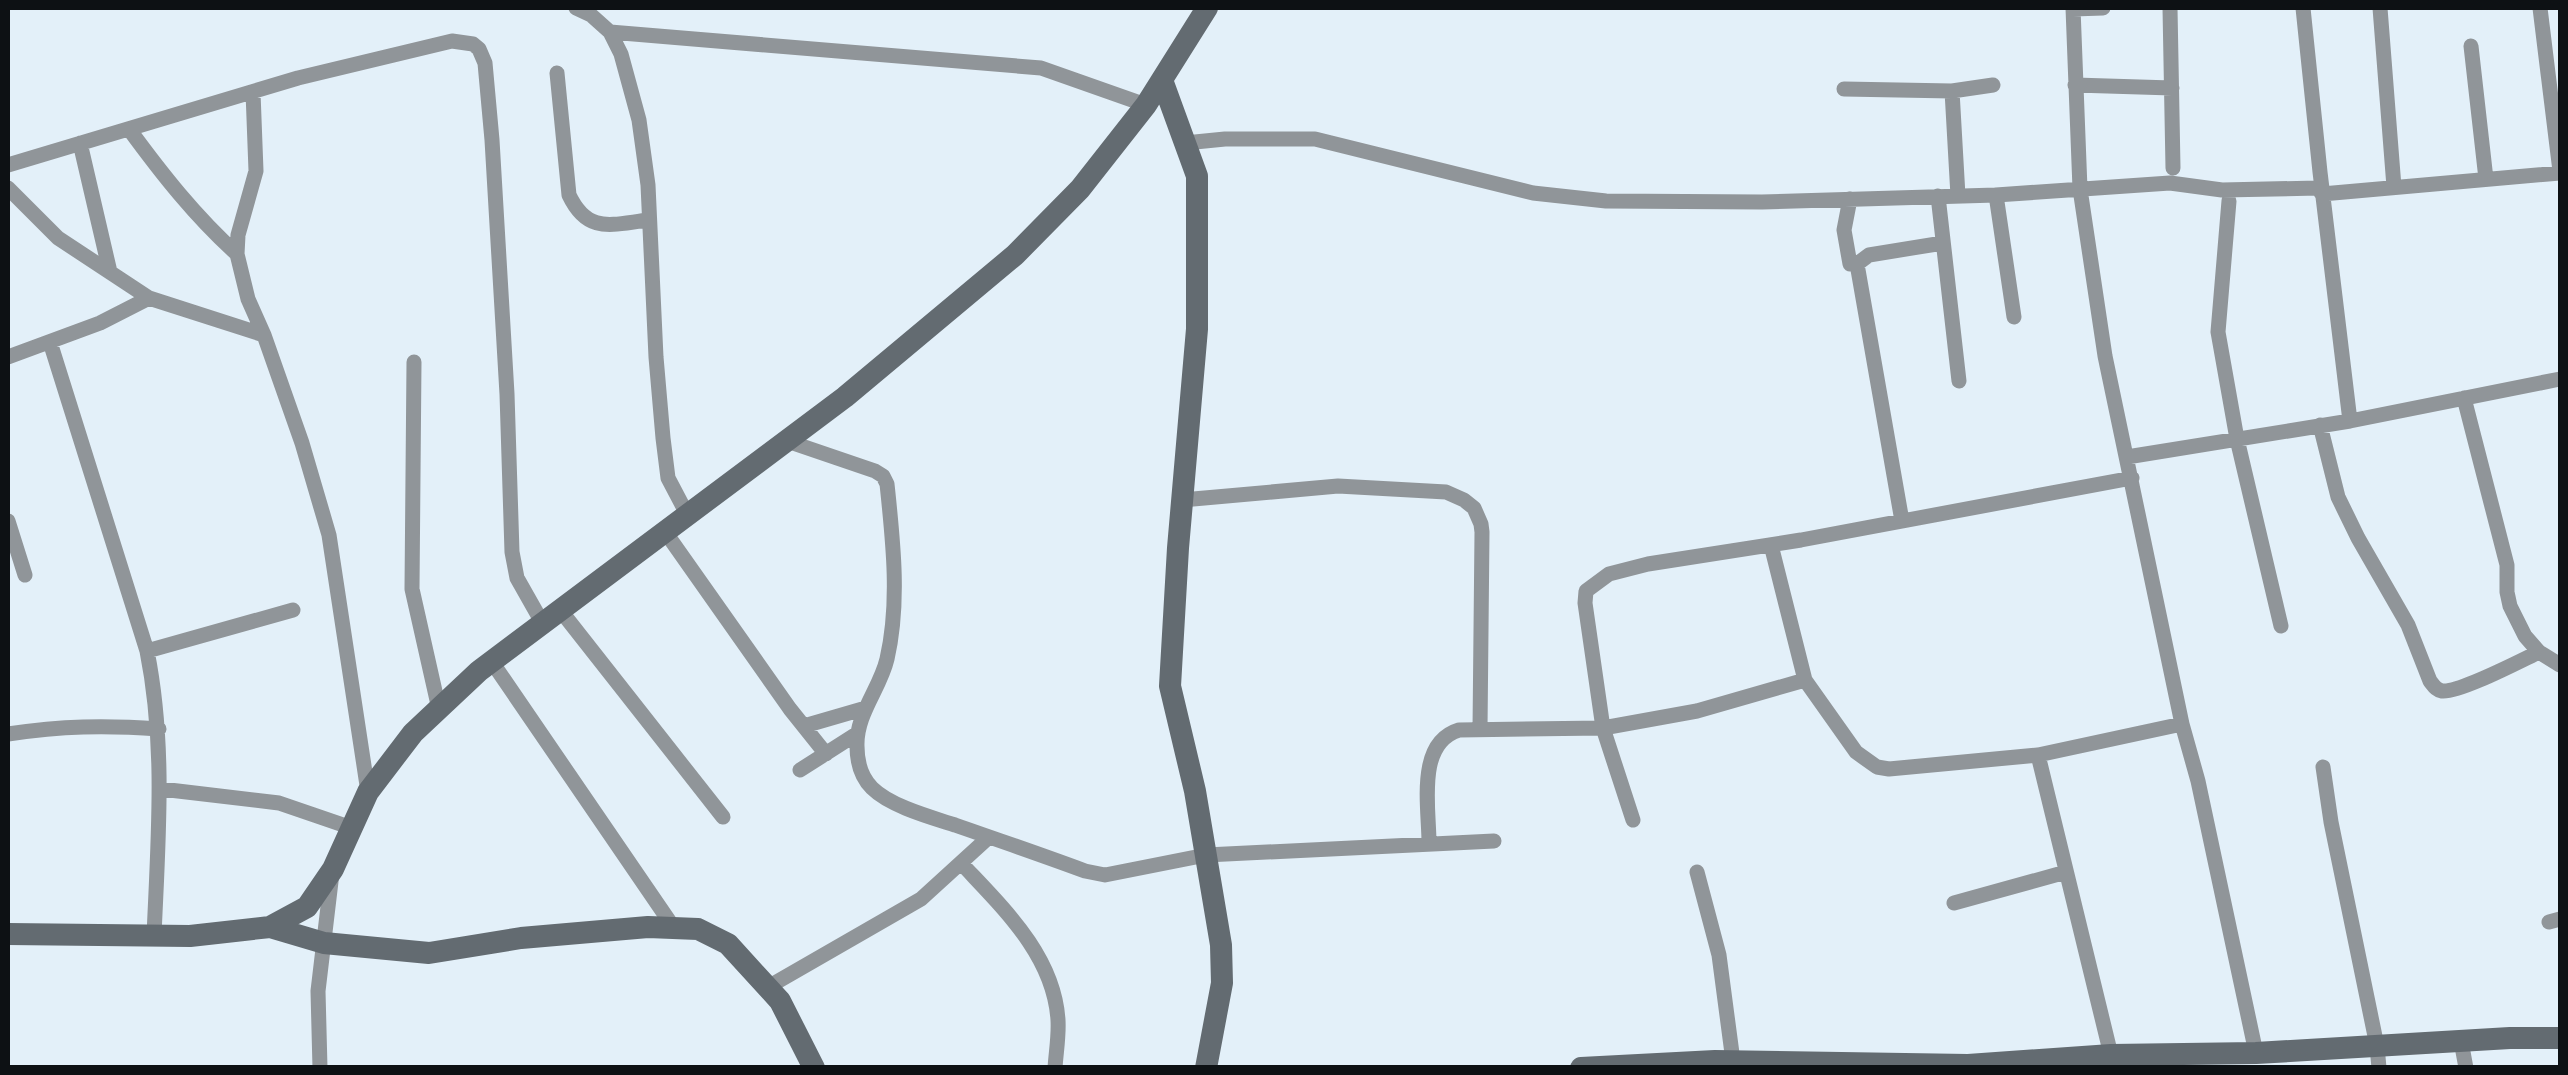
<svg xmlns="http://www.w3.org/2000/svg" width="2568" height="1075" font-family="Rubik,sans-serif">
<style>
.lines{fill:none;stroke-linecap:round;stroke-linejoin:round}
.street{stroke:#909599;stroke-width:15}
.secondary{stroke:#636b71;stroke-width:22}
</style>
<rect width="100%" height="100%" fill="#e3f0f9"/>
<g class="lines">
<path class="street" d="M576,8L591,15L610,32L621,54L639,120L648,185L656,357L663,438L668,478L688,516
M2073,8L2080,189L2105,356L2182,724L2198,781L2256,1053
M2170,8L2173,168
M2303,8L2320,172L2350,421
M2380,8L2394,187
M2540,8L2560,171
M2073,9L2103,8
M610,32L1041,68L1146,105
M2471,46L2486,179
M557,73L569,195C588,235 612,224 649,220
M2075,85L2172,88
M1844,89L1952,91L1993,85
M1952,91L1958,196
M253,92L256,171L238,235L237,254L248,299L264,335L302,443L329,535L368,792
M129,129C162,174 195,216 237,254
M80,143L110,272
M1185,143L1225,139H1315L1533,193L1606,201L1762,202L1996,195L2170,183L2222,190L2318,188L2322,194L2560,173
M8,165L298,78L452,41L473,44L479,49L485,63L492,140L507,394L512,552L517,578L543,624
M8,188L58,238L149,298L264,335
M1996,195L2014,317
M1938,196L1959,381
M1850,199L1844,230L1850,264
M2229,201L2218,332L2237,439L2281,626
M50,342L147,651C166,746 158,840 154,936
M8,357L100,323L149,298
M414,362L412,589L439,709
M2464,398L2507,565V592L2510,606L2525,636L2539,652L2560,665
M2320,425L2338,497L2358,538L2408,625L2430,681C2434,686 2436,690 2442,691C2459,693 2520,661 2539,652
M787,441L875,471L883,476L887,484C893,541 900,603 887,659C880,689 856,714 857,746C857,761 861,777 872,788C890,806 930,817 955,825C998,840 1042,855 1085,871L1105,875L1206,855L1494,841
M2127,457L2350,421L2560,379
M1182,500L1338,486L1446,492L1464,500L1474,508L1481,524L1482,532L1480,729
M8,521L25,575
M1902,521L1857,264L1869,255L1943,243
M666,533L790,709L826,754
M1771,545L1805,680L1856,752L1877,767L1889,769L2038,755L2182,724
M561,611L723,817
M147,651L293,610
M492,662L674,928
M804,726L866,708
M8,734C62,726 104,725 159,729
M2038,755L2111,1055
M2323,767L2331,822L2377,1046L2379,1068
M800,770L858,733
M161,789L279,803L352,828
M1633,820L1603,728L1585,603L1586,591L1609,574L1648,564L1801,540L2132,478
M1429,843C1429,807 1416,743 1459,730L1603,728L1697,711L1805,680
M961,863C1002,907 1054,955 1058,1020C1059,1036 1056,1052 1055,1068
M1697,872L1719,955L1733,1061
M1954,903L2066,872
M2549,922L2560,919
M768,987L921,899L989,837
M2461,1041L2466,1068
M320,1068L318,991L332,873"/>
<path class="secondary" d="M1162,80L1197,176V329L1178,548L1170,686L1195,791L1221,945L1222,983L1206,1068
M270,927L324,943L429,953L521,938L648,927L698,929L728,944L780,1001L814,1068
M8,934L190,936L270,927L307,907L333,869L368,792L413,733L479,671L845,397L1015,255L1080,189L1146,105L1207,8
M1581,1068L1715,1061L1968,1065L2111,1055L2256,1053L2510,1038H2560"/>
</g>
<rect width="2568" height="1075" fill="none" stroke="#0d1114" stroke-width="20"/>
</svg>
